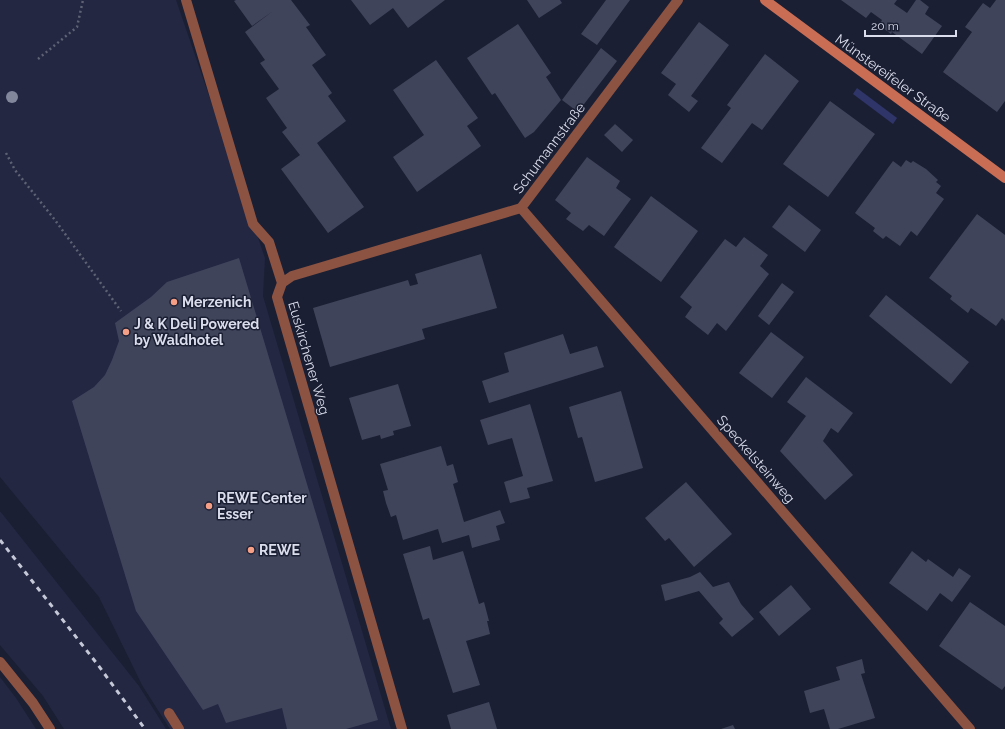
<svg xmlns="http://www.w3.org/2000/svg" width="1005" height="729" font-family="Raleway,sans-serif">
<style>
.built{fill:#232742}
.green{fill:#2f3569}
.building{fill:#40445b}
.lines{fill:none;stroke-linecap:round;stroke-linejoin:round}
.path{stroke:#5e6274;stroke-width:2.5;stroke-dasharray:2 3;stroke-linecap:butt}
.service{stroke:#8c5342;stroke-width:10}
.minor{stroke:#8c5342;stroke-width:10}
.secondary{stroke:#c96e54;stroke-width:10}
.rail{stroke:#c5c8d7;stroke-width:3;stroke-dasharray:5 5;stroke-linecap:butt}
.tree{fill:#82879c}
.poi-dot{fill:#f49f86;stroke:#1b1f33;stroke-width:1.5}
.labels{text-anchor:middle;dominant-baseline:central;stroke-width:3;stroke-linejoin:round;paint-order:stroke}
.street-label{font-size:14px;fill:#daddeb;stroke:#1b1f33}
.poi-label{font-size:14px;font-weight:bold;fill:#daddeb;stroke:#1b1f33;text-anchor:start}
</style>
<rect width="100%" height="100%" fill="#1b1f33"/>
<path class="built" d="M0,0H176L265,258L263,296L391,729H170L142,685L99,597L0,477Z
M0,511L139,686L166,729H64L43,696L0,645Z
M0,677L16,698L36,729H0Z"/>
<path class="green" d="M857,88L897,118L893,124L853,94Z"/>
<path class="building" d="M236,0H291L310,25L306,27L326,55L312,65L332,93L328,96L346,121L317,143L364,207L328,233L281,169L300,155L282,132L287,128L266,98L279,89L260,63L265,60L245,32L273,11L252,26L234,1Z
M351,0H445L408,28L393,8L370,25Z
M527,0H560L562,3L539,18Z
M606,0H630L597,45L581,34Z
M841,0H897L894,4L907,13L916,0H920L929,7L925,14L942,26L922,54L892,32L891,34L879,25L882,20L871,12L866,18Z
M996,0H1005V101L997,112L943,72L972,32L965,27L983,3L990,8Z
M699,22L729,45L691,96L698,101L689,112L668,95L676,84L661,73Z
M518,24L551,73L546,77L561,100L534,132L525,138L495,93L492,95L467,58Z
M601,48L617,61L578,112L562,100Z
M765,54L799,81L762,130L752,123L722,163L701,148L731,108L727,105Z
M436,60L478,118L467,126L481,146L417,192L393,157L424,135L393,90Z
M830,101L875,134L828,197L783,164Z
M615,124L633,140L622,152L604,135Z
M587,157L620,181L616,188L631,199L604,236L589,225L583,231L566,219L571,213L555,200Z
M906,160L911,163L913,161L926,169L938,180L936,182L941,186L936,193L944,199L917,236L911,231L900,246L886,236L883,239L873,231L875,228L855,213L893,161L901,167Z
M651,196L698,231L661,282L614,247Z
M789,205L821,230L805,252L772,227Z
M977,214L1005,235V321L1002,318L996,326L971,308L968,313L950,299L952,296L929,278Z
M744,237L768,255L760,266L769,274L726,331L717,323L708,335L685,317L692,307L680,297L725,239L736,247Z
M481,254L497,308L422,329L425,339L330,367L313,308L408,280L410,286L418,284L415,274Z
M239,258L378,720L346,729H287L282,708L226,723L218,704L203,710L136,611L72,401L94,387L105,375L112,360L119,341L115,323L151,297L167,282Z
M782,283L794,292L769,325L758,316Z
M886,295L969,362L951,384L869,316Z
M771,332L804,357L772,398L739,373Z
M563,334L570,354L597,346L604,367L489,403L482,381L509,372L504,353Z
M806,377L853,413L838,433L831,428L823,441L853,475L825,500L780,451L806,416L787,402Z
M398,384L411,426L393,431L394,435L381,439L380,435L362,440L349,398Z
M621,391L643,468L595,482L582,437L578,438L569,407Z
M530,404L553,481L527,488L530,498L510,503L504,482L523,476L512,438L488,445L480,420Z
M441,446L447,466L453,464L458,482L453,484L464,522L500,510L505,523L496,526L500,540L472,548L469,535L442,543L438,529L403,540L396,515L391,517L386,503L383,491L388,490L380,464Z
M686,482L732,534L694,567L669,538L665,541L645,518Z
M430,546L433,560L463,551L479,604L484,602L489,621H487L490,634L466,641L480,685L453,693L429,618L423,620L403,554Z
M912,551L926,562L928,559L953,577L959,568L971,576L952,602L940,593L927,611L889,583Z
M700,572L713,587L729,582L741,604L754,619L732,637L719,623L723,619L699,591L665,601L661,585L690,577Z
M791,585L811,609L779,636L759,612Z
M970,602L1005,626V686L1002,690L939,646Z
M862,659L865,673L861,674L875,718L838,729H830L824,709L810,713L804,691L840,680L836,667Z
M489,702L497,729H451L447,715Z
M733,725L735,729H721Z"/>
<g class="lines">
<path class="path" d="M38,59L77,27L83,0
M6,153L15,170L55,220L121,311"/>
<path class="service" d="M0,662L33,703L50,729
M169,713L179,729"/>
<path class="minor" d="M186,0L253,224L269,242L282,283L277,297L402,729
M521,208L970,729
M282,283L292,276L521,208L678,0"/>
<path class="secondary" d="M765,0L1005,178"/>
<path class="rail" d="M0,540L98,665L145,729"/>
</g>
<circle class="tree" cx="12" cy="97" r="6"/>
<g class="poi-dot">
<circle cx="174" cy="302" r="4"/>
<circle cx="126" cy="332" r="4"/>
<circle cx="209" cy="506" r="4"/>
<circle cx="251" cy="550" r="4"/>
</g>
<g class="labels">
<g class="street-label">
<text transform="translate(893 78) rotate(36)">Münstereifeler Straße</text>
<text transform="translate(549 148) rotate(-53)">Schumannstraße</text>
<text transform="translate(309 358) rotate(74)">Euskirchener Weg</text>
<text transform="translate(756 459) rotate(49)">Speckelsteinweg</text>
</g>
<g class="poi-label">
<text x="182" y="302">Merzenich</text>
<text x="134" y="324">J &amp; K Deli Powered<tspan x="134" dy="16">by Waldhotel</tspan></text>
<text x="217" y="498">REWE Center<tspan x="217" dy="16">Esser</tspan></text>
<text x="259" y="550">REWE</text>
</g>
</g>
<path d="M865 30v6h91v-6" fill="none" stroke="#daddeb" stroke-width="2"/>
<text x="871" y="30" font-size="12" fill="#daddeb" stroke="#1b1f33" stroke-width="3" paint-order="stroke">20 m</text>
</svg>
